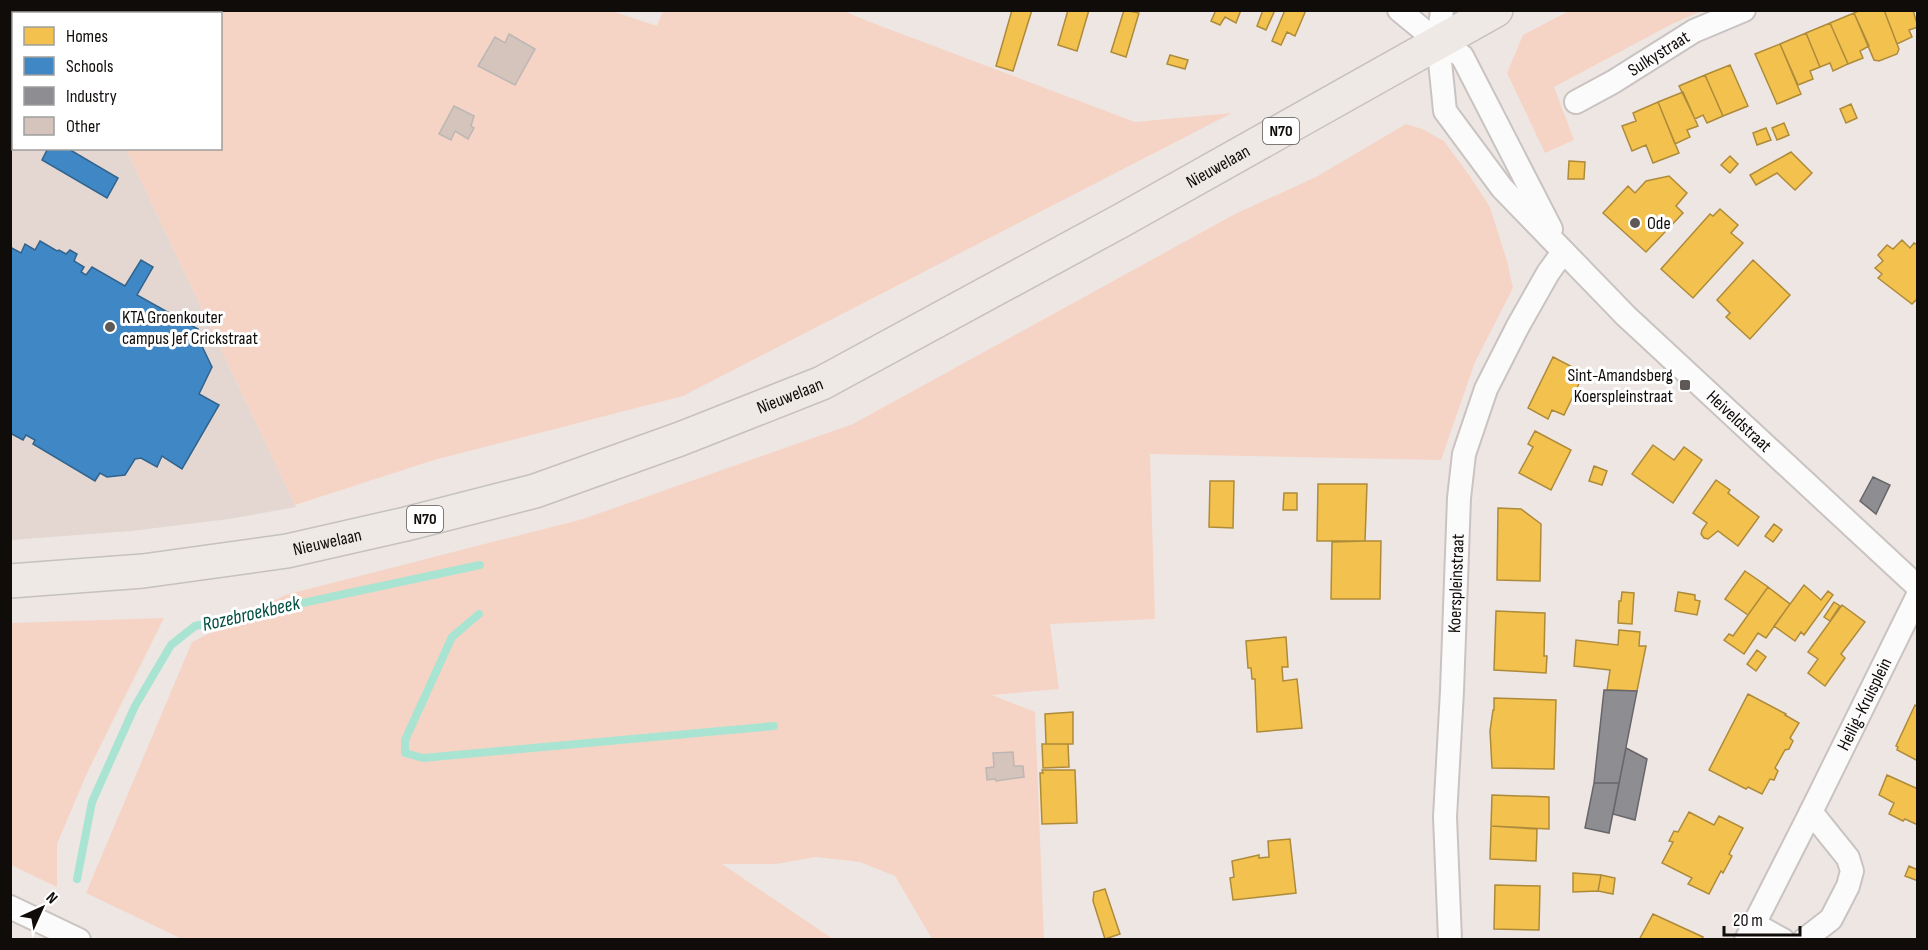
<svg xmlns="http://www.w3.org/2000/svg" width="1928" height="950" font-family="'Sofia Sans Condensed',sans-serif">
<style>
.built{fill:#e4d6d0}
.green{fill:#f6d4c5}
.homes{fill:#f2c14e;stroke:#ae8b3a;stroke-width:1.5}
.schools{fill:#3f88c5;stroke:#31638d;stroke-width:1.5}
.industry{fill:#8d8d92;stroke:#686669;stroke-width:1.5}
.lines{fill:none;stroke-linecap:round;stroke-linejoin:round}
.stream{stroke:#a9e4d2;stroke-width:8}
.building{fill:#d4c4bc;stroke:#bcb6b4;stroke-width:1.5}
.street-casing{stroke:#c9c3c1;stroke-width:26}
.primary-casing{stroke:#c4c1bf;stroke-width:36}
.street{stroke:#fcfbfb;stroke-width:22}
.primary{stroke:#efe9e6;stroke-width:33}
.poi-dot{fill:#5e5856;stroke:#fff;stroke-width:2}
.labels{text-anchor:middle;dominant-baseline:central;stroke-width:6;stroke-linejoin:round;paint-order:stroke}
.shield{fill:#fff;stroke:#585554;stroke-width:1.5}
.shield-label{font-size:16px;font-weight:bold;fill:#100c0a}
.street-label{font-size:18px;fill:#100c0a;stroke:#fff}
.poi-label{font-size:18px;fill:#100c0a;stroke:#fff;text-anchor:start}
.water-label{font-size:20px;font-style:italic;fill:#004f40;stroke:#fff}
</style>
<rect width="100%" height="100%" fill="#eee6e3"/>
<path class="built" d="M10,11H60L62,13L14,14V148L126,149L296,507L229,519L131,531L11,540Z"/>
<path class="green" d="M609,10L657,26L663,11H844L870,22L1135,122L1232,113L683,396L434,460L295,505L126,149L220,148V14H62L60,11Z
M1569,11H1702L1672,24L1554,87L1574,140L1545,153L1507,73L1523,35Z
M1406,124L1422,129L1444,141L1469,175L1490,207L1507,261L1513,288L1475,362L1441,460L1150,454L1155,619L1050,624L1059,689L992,695L1035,712L1044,939H932L895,876L860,862L816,857L776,864H722L833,939H182L86,893L192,642L285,595L583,519L853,424L1235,214L1316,177Z
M164,618L87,773L57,844V887L11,865V623Z"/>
<path class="homes" d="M1012,10H1032L1013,71L996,66Z
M1068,10H1089L1077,51L1058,45Z
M1124,10L1139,13L1126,57L1111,52Z
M1216,10H1241L1236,23L1225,17L1220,25L1211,21Z
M1263,10H1275L1266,30L1257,26Z
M1285,10H1306L1295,36L1287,32L1281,45L1272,41Z
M1861,10H1884L1899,49L1897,54L1879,61L1874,60L1854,13Z
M1884,10H1913L1918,27L1909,30L1912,37L1897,44Z
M1854,13L1869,46L1860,51L1863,58L1848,64L1830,23Z
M1830,23L1848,64L1833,71L1830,63L1820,67L1806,33Z
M1806,33L1820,67L1810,71L1813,79L1798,85L1780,44Z
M1780,44L1801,94L1777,104L1755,54Z
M1170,55L1188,60L1185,69L1167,64Z
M1730,65L1748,106L1723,116L1705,75Z
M1705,75L1723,116L1707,123L1703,115L1695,119L1679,86Z
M1683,92L1698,126L1687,130L1690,137L1675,144L1658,102Z
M1658,102L1679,153L1653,163L1646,145L1632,151L1622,126L1636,121L1633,113Z
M1851,104L1857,118L1846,123L1840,109Z
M1784,123L1789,135L1777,140L1772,128Z
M1766,128L1771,140L1757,145L1753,133Z
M1791,152L1812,173L1795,190L1777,173L1756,185L1750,175Z
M1730,156L1738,164L1730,173L1721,165Z
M1569,161L1585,162L1584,179H1568Z
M1669,176L1687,193L1676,206L1683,213L1646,252L1603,213L1628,186L1635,193L1646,181Z
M1720,209L1738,225L1731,233L1743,243L1693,298L1661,269L1710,214L1713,216Z
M1902,240L1910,248L1914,243L1918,245V298L1912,304L1878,278L1882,274L1875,268L1883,261L1878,255L1887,245L1893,249Z
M1753,260L1790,295L1750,339L1726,317L1730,313L1717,300Z
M1553,357L1584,373L1564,415L1552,410L1548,419L1528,408Z
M1535,431L1571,450L1551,490L1519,473L1533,447L1528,444Z
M1653,445L1674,460L1684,447L1702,460L1673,503L1632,474Z
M1594,466L1607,471L1602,485L1589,481Z
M1716,480L1730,490L1728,493L1759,517L1738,546L1718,531L1708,539L1704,538L1701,534L1702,530L1707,523L1693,513Z
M1210,481H1234L1233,528L1209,527Z
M1318,484H1367L1365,541H1317Z
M1284,493H1297V510H1283Z
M1498,508L1521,509L1541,524L1540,581L1497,580Z
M1774,524L1782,530L1773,542L1765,536Z
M1365,541H1381L1380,599H1331L1332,542Z
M1745,571L1768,587L1748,615L1725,599Z
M1804,585L1821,600L1828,591L1833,595L1804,635L1801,632L1795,641L1774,626Z
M1768,587L1790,604L1766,638L1758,633L1744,654L1724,640L1729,634L1733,636Z
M1622,592L1634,593L1632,624L1618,623L1619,601H1621Z
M1678,592L1695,595V600L1700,601L1697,615L1675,611Z
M1834,602L1840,606L1830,621L1824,617Z
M1842,605L1865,622L1841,654L1845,658L1825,686L1808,673L1818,659L1808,652Z
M1496,611L1545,613L1544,656H1547L1546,673L1494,670Z
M1619,630L1640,632L1639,646H1646L1637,691L1607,690L1610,670L1574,666L1576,640L1618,645Z
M1286,637L1288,667H1282L1283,681L1297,679L1302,728L1257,732L1255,679H1252L1251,668H1248L1246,641Z
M1757,650L1766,657L1756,671L1747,664Z
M1748,694L1786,714L1785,715L1799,723L1790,738L1793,741L1789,749L1785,750L1775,768L1778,771L1774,780L1770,779L1762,794L1748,787L1746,789L1709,770Z
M1494,698L1556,700L1554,769L1492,768L1490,731L1493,710H1494Z
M1915,705L1918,707V761L1897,750L1898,747L1896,746Z
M1073,712V744H1046L1045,714Z
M1042,744H1068L1069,767L1043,768Z
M1042,770H1075L1077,823L1042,824L1040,773H1043Z
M1887,775L1918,789V825L1905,819L1903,821L1889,814L1894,803L1879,795Z
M1492,795L1549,797V829L1491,826Z
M1689,812L1714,825L1719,816L1743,828L1729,854L1732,856L1723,873L1721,871L1709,894L1688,884L1692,878L1662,863L1673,842L1669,841L1674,831L1678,832Z
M1491,826L1537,829L1536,861L1490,859Z
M1290,839L1296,893L1233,900L1230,878L1234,877L1232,861L1259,855V858L1269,857L1268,841Z
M1909,866L1918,870V881L1905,876Z
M1573,873L1601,875L1598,891L1573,892Z
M1601,875L1615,878L1613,894L1598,891Z
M1495,885L1540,886L1539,930L1494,929Z
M1105,889L1120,934L1105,939L1093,901L1094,892Z
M1653,914L1703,937L1702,940H1639Z"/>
<path class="schools" d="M48,148H67L118,178L107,198L42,160Z
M40,241L57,251L59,250L66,254L70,250L77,254L74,261L84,267L81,272L86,275L92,267L125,286L141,260L153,267L137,295L198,329L193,337L200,342L212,367L199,394L219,405L182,469L162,456L157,467L141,458L135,459L125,475L107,477L100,473L95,481L33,444L35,440L26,435L23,440L10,433V247L21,253L25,244L35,250Z"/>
<path class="industry" d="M1873,477L1890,485L1876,514L1860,501Z
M1604,690L1637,691L1619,783H1594Z
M1626,748L1647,759L1635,820L1613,814Z
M1594,783H1619L1609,833L1585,828Z"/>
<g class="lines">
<path class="stream" d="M479,614L452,637L405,740V753L423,758L774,726
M77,879L92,802L135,706L171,645L195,626L480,565"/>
</g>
<path class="building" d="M509,34L535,49L515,85L478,66L495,37L505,43Z
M454,106L474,116L471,126L474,128L468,139L455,131L451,140L439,134Z
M1013,752L1014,766H1023L1024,777L996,781L995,779L987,780L986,768L994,767L993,753Z"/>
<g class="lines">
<defs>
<g id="street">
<path d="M1399,10L1438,42L1462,56L1551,229"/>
<path id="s1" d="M1442,10L1438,42L1445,111L1502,188L1626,316L1918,587"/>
<path id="s2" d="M1576,102L1613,82L1694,31L1744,10"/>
<path d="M10,907L79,940"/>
<path d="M1754,924L1783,940"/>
<path id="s3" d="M1450,940L1445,817L1452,691L1459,498L1464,454L1486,389L1518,326L1548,273L1563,252"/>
<path id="s4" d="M1746,940L1811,812L1918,595"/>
<path d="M1804,940L1831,919L1848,886L1852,871L1848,858L1811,812"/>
</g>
<g id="primary">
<path id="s5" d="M10,581L143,571L287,551L406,524L535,491L680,439L822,383L1124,219L1496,10"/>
</g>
</defs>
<use href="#street" class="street-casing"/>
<use href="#primary" class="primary-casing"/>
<use href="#street" class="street"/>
<use href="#primary" class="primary"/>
</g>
<g class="poi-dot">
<circle cx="1635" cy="223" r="6"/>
<circle cx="110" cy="327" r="6"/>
<rect x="1679" y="379" width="12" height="12" rx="3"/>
</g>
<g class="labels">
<g class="shield">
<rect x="1263" y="118" width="36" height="26" rx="4.5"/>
<rect x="407" y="506" width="36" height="26" rx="4.5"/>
</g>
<g class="shield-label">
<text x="1281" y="131">N70</text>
<text x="425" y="519">N70</text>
</g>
<g class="street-label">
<text stroke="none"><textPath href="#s2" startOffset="96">Sulkystraat</textPath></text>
<text stroke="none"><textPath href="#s5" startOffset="1292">Nieuwelaan</textPath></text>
<text stroke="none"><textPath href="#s5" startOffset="806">Nieuwelaan</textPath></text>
<text stroke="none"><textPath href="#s1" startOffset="530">Heiveldstraat</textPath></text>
<text stroke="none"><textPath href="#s5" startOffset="320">Nieuwelaan</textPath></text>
<text stroke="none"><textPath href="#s3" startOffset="357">Koerspleinstraat</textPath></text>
<text stroke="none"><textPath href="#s4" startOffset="264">Heilig-Kruisplein</textPath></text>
</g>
<g class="poi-label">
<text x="1647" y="223">Ode</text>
<text x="122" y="317">KTA Groenkouter<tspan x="122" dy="21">campus Jef Crickstraat</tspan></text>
<text x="1673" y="375" text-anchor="end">Sint-Amandsberg<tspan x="1673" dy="21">Koerspleinstraat</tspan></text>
</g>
<g class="water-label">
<text transform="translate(251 614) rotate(-13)">Rozebroekbeek</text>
</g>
</g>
<rect width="1928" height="950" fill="none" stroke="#100c0a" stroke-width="24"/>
<rect x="12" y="12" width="210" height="138" fill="#ffffff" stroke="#9f9e9d" stroke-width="1.5"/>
<rect x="24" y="27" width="30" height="18" fill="#f2c14e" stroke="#9f9e9d" stroke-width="1.5"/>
<text x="66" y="42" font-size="18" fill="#100c0a">Homes</text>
<rect x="24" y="57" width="30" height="18" fill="#3f88c5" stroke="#9f9e9d" stroke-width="1.5"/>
<text x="66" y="72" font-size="18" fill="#100c0a">Schools</text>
<rect x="24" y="87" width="30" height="18" fill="#8d8d92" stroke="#9f9e9d" stroke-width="1.5"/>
<text x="66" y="102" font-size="18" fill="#100c0a">Industry</text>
<rect x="24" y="117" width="30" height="18" fill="#d4c4bc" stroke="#9f9e9d" stroke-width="1.5"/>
<text x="66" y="132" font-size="18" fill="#100c0a">Other</text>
<g transform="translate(42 908) rotate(45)" stroke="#ffffff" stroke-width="4.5" paint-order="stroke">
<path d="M0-4.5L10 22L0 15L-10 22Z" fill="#100c0a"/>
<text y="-9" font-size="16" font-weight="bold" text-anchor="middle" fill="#100c0a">N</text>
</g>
<path d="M1724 926v9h76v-9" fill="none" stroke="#100c0a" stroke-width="3"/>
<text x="1733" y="926" font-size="18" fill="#100c0a" stroke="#ffffff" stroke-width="4.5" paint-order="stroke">20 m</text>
</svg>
